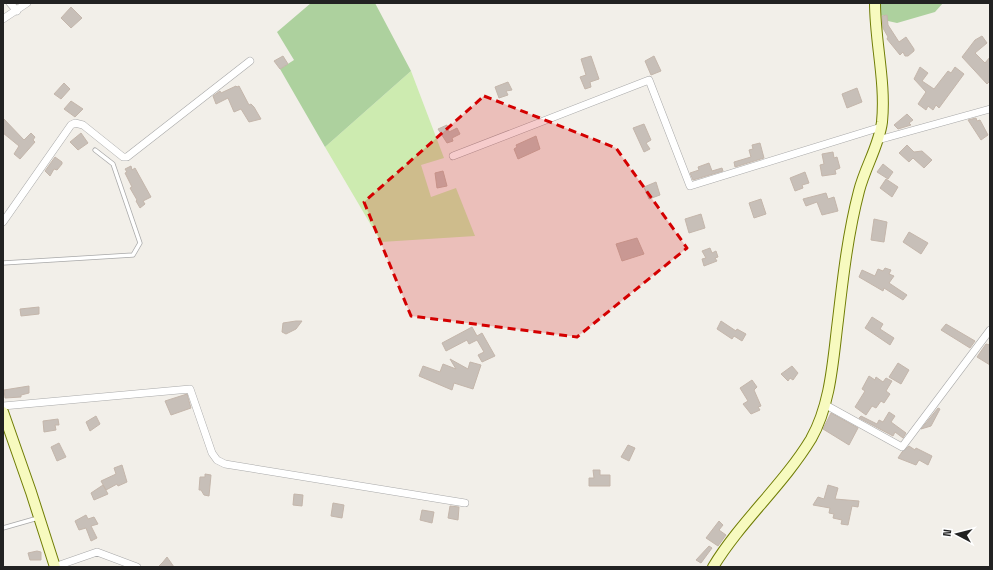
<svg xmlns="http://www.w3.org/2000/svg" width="993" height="570" font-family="'Space Grotesk',sans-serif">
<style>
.grass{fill:#cdebb0}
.forest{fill:#add19e}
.building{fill:#c7bfb8;stroke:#c4b6ab}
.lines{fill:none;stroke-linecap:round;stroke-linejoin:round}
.lane-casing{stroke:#a9a9a9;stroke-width:5}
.street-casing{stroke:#a9a9a9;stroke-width:8}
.secondary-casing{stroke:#707d05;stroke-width:12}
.lane{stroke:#fff;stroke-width:3.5}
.street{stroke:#fff;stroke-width:7}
.secondary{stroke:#f7fabf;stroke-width:10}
.marked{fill:#d40000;fill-opacity:0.2;stroke:#d40000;stroke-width:3;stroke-dasharray:8 5;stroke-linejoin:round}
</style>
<rect width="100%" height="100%" fill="#f2efe9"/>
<path class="grass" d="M411,71L444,158L421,165L431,197L456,188L475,236L381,242L325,147Z"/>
<path class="forest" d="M311,3H375L411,71L325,147L280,69L294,60L277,32Z
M880,3H943L935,12L897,23L888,21L886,15L880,16Z"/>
<path class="building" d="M71,7L82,18L71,28L61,18Z
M887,15L888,25L899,42L906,37L914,49V51L908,56H905L903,52L900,55L887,39L888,37L883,28L882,16Z
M982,36L987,43L975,53L985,63L990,57V81L987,84L962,57L975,40Z
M283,56L288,64L280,69L274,61Z
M591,56L599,79L590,82L591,87L585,89L580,77L586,75L581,59Z
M654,56L661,71L651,75L645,61Z
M920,67L928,73L922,81L934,89L948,71L951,73L955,67L964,74L939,108L936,105L933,110L928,106L926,110L918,104L926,92L914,79Z
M508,82L512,90L506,91L508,95L499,98L495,87Z
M64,83L70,89L61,99L54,94Z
M236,86L237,87L239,86L249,105L251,104L254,107L261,119L249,122L241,109L234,112L228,98L216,104L213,96L220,91L221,93Z
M857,88L862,102L847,108L842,94Z
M71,101L83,109L75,117L64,109Z
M907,114L913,120L909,123L911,125L898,129L894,125Z
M3,118L24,140L31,133L35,137L33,140L35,142L20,159L14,154L19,146L3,133Z
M976,118L977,121L980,120L988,135L981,140L968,120Z
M644,124L651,140L646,143L650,149L644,152L633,128Z
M447,125L449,132L457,128L460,134L452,138L453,141L447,143L438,129Z
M81,133L88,143L78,150L70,142Z
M536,136L540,149L518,159L514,149L517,147L516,145Z
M760,143L764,158L735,167L734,162L751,157L749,150L753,149L752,145Z
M907,145L914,152L922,151L932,160L924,168L913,158L909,162L899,153Z
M833,152L834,158L837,157L840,168L835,170L836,174L822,176L820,165L824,164L822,154Z
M55,157L62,162V164L57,170L54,169L50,176L45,171Z
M709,163L712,171L722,168L723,171L693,180L690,173L699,170L698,167Z
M883,164L893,172L888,179L877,172Z
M131,166L132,170L135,168L151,197L143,201L145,204L140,208L136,201L137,200L130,188L132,187L125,173L127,172L125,169Z
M443,171L447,186L437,188L435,173Z
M805,172L809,183L802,185L803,188L795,191L790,178Z
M886,179L898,187L892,197L880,188Z
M656,182L660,195L649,199L644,187Z
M826,193L828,199L834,197L838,211L822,215L817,202L806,206L803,199Z
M761,199L766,214L754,218L749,203Z
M701,214L705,228L689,233L685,219Z
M874,219L887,222L884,242L871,240Z
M909,232L928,243L921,254L903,242Z
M637,238L644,254L622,261L616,244Z
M710,248L712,253L716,251L718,257L715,258L717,261L704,266L702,259L706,258L702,251Z
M885,268L891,270L889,274L894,276L889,283L907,295L903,300L884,288L883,291L859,277L862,270L875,276L878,269L883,271Z
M39,307V314L21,316L20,309Z
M872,317L883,324L880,329L894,338L890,345L865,328Z
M296,321H302L296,329L286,334L282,332L283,323Z
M721,321L736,331L737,329L746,334L742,341L734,336L732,339L717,329Z
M946,324L975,341L970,348L941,330Z
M472,327L477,336L482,333L495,356L482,362L478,355L484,352L477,340L469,344L467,340L446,351L442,343Z
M986,344L990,345V365L977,357Z
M450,359L468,369L470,362L481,365L473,389L454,383L452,390L419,376L423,366L440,372L443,364L456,369Z
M898,363L909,370L901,384L889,377Z
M792,366L798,373L793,380L790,378L788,381L781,374Z
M869,376L875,380L876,377L883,382L886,378L892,381L886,391L890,394L884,403L881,401L876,408L872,406L866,415L855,407L865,391L862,389Z
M752,380L757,387L754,390L761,406L758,407L760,410L751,414L743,404L748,401L740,388Z
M29,386V393L21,395V397L5,398L4,390Z
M187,394L191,408L171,415L165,401Z
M938,408L940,409L931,426L921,429Z
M889,412L895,416L891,422L906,433L903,438L895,432L893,436L859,418L861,416L877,424L879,420L883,422Z
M831,413L858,428L849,445L823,429Z
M96,416L100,424L90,431L86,422Z
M58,419L59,425H55L56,430L44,432L43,421Z
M59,443L66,457L57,461L51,447Z
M628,445L635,448L629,461L621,457Z
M909,446L915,450L916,448L932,456L928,465L919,460L916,465L898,458L902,452Z
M122,465L127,482L118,486L117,484L106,490L101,481L116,474L114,468Z
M593,470H600V475H610V486H589V478H594Z
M205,474L211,475L209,496L204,495L201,490H199L200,477H205Z
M103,485L108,494L94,500L91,493Z
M828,485L838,488L835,499L859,501L858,507L852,506L848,525L841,524L842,520L833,518L834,514L829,513L830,508L813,505L818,497L824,499Z
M294,494L303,495L302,506L293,505Z
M333,503L344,505L342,518L331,516Z
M450,506L459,507L458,520L448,518Z
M422,510L434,512L432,523L420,520Z
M86,515L88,519L94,517L98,524L91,526L97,538L91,541L86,528L79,530L75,521Z
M719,521L723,525L719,530L726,535L718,546L706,538Z
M709,546L712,548L701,563L696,560Z
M37,551L41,552V560H30L28,553Z
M167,557L174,567H158L163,562Z"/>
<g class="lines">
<defs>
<path id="lane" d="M3,263L133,255L140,243L113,164L95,150
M3,528L38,518"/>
<path id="street" d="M10,3L17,11
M3,19L27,3
M878,140L990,109
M453,156L649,80L690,186L881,127
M3,222L71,125L75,123L83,125L123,157H127L250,61
M824,404L902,447L990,330
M3,406L190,389L212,453L217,460L225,464L465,503
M54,567L97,552L137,567"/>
<path id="secondary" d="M3,412L31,492L55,567
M713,567C741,521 783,485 811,439C831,404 833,359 838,320C843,277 848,233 859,191C865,167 879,146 882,122C886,82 875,42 875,3"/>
</defs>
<use href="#lane" class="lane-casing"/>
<use href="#street" class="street-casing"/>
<use href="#secondary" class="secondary-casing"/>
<use href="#lane" class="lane"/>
<use href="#street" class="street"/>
<use href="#secondary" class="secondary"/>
</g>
<path class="marked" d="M484,96L616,148L687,248L577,337L411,316L364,202Z"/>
<rect width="993" height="570" fill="none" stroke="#222222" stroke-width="8"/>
<g transform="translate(957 534) rotate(277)" stroke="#ffffff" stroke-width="3" paint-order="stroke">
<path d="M0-3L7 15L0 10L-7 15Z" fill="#222222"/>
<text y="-6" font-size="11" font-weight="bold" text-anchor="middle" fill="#222222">N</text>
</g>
</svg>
